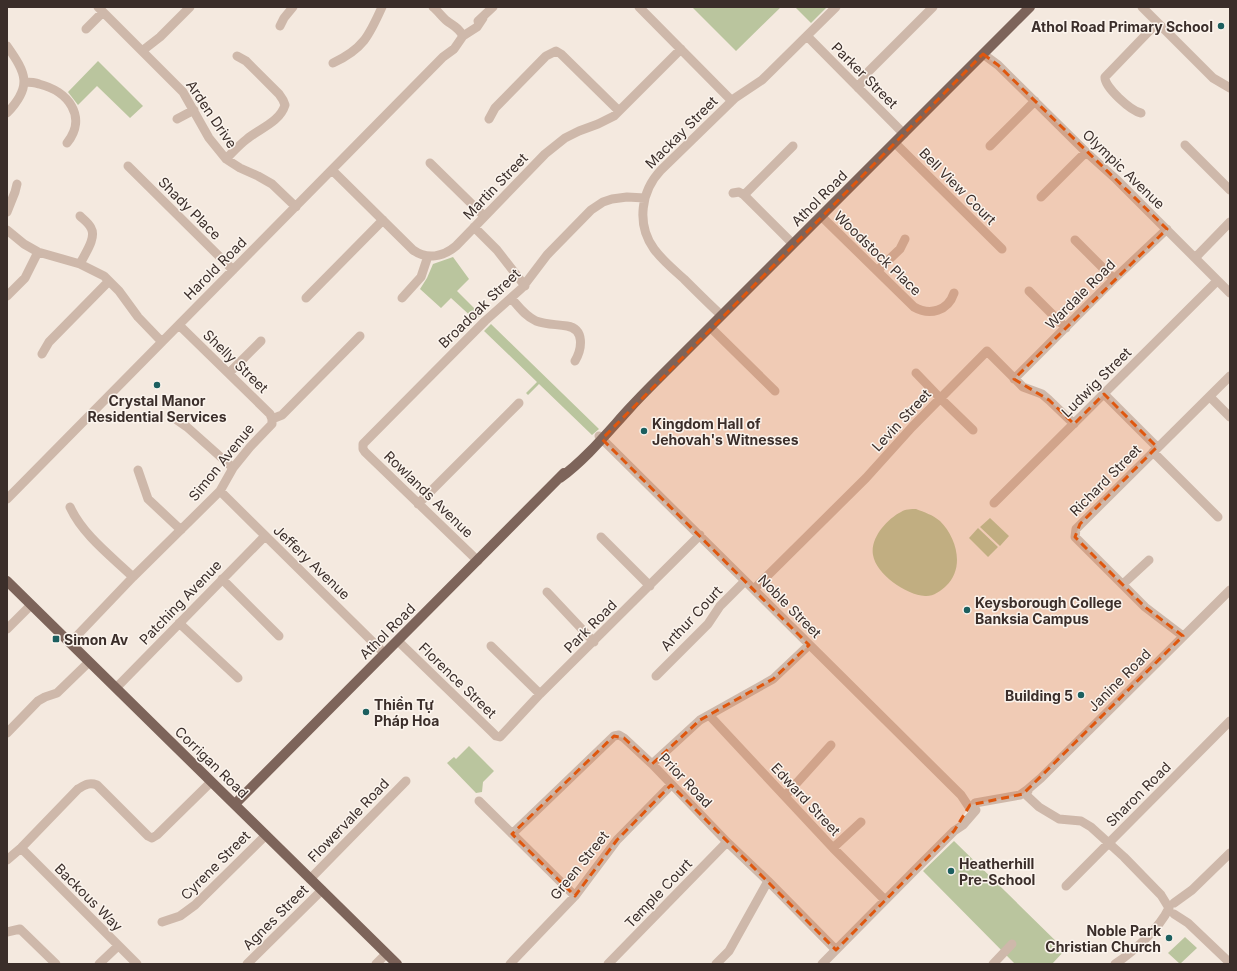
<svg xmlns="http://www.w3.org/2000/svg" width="1237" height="971" font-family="Inter,sans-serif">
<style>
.green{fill:#bac59e}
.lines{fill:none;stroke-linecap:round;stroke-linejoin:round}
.minor{stroke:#ceb8aa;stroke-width:9}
.major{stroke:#7d645a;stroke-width:10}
.marked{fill:#df570e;fill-opacity:0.2;stroke:#df570e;stroke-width:3;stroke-dasharray:8 5;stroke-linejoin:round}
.poi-dot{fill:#1c5f5f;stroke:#fbf4ed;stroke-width:1.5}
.labels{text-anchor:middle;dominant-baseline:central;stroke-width:3;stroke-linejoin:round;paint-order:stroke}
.poi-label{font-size:14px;font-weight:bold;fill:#3b2e2a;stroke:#fbf4ed;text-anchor:start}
.street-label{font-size:14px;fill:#3b2e2a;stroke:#fbf4ed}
</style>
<rect width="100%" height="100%" fill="#f4e9df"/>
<path class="green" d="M692,7H781L736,51Z
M795,7H827L811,23Z
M98,61L143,106L130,118L97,86L78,105L68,92Z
M453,257L469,279L457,291L481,315L475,320L451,298L441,308L420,289L427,278L433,264Z
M491,324L599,429L592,435L539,384L528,395L526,393L537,382L484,331Z
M916,509C924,512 933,515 940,521C957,538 965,568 946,586C941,591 932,597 925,596C906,595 876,574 873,555C870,538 887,519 901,512C905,509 911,509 916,509Z
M990,518L1009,536L1000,546L980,527Z
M978,528L998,547L988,557L969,538Z
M469,746L494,771L483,782L482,792L476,793L447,763L454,757L456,759Z
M954,841L1065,950L1052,964H1015L923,871Z
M1185,937L1197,948L1180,964L1168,953Z"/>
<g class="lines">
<path class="minor" d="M98,7L183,92L209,138L226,159L240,168L258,176L272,184L296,207
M433,7C438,11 442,17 447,21C454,26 459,28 463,36
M639,7L732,101
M1142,7L1213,78L1230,88
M478,21L493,7
M280,26L284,18L293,7
M86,29L103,12
M807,36L904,134
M7,46C26,73 33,86 7,113
M142,51L160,37L190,7
M983,54L998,65L1086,152L1116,179L1230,293
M333,63C363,49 369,36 382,7
M24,82C29,82 34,82 39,84C68,91 88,117 67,143
M858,88L869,71L933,7
M1141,113C1131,111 1104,87 1105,77L1157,23
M177,119L194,110
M489,119L495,108L546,56L556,51L561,54L619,111
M895,143L1002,249
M1185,145L1230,190
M990,146L1035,101
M226,159C233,152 239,145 247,139C259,129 280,122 285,105L283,100L279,94L246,61L237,56
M430,163L484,216
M128,166L233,270
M332,170L413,250C427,260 443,257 456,246L545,154L565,138L579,131L598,124L614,116L681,49
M733,193L739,192L744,195
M1041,197L1086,152
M7,212L15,192L17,184
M80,216C83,219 89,223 91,228C97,238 84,255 80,264
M821,216L914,307C930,316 948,311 954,293
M474,227L497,250L525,286
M7,230L24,244L38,252L80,264L104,276L119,291L138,317L162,342
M1075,240L1114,279
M793,244L744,195L793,146
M1195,258L1230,222
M877,271L900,249L905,239
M1029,291L1066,328
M7,296L25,278L38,252
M306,298L383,220
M402,298L421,277L428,256
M511,298C519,307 525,316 536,321C547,325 556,324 567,326C585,329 582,349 575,361
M721,315C709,304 696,291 684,279C674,270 662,260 654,249C636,224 641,191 661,170L735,98L762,80L836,7
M179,325L270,414L272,419
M710,327L775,391
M42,354L49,342L109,281
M229,373L261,341
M916,373L940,398L973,430
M1014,379L1114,279L1167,229
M1104,394L1157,447
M1210,397L1230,417
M177,420L187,427L233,468
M599,436L961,795L969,807
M1153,452L1218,517
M138,470L148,499L181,530
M220,491L385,654
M7,499L443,57L454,49L463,36L477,27L483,18
M994,503L1217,281
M418,504L519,403
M70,507C83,535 111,556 133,577
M601,537L650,586
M478,561L365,452L363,449V444L485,321L522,288L547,255L591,210L603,202L612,199L627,197L645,198
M222,579L279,636
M1123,584L1149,560
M754,589L866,478L912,427L987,351L1023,387L1042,394L1049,400L1074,424
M547,592L594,642
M179,623L238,678
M7,629L31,605
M1183,636L1145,607L1075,537L1076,529L1230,376
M398,641L492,732L496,736L500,737L540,694L700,535
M70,643L133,577L220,491L233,468L250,447L272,424V419L282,415L360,336
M491,646L540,694
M656,676L708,624L720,606L745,581
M116,688L265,536
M709,715L833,848L885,900
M7,733L38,701L45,697L57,693L89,662
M652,764L700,720L773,679L809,645
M1027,790L1041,778L1230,590
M1024,793L1039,807L1059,819L1081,821L1091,827L1124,857L1161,895L1169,908
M785,796L831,745
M479,801L575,896
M975,803L1020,795L1027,790L1028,791
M512,834L614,736L619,735L624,738L652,764L727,842L768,881L836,950
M21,848L137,964
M833,848L861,822
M7,860L21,848L78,789C85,785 89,782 97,785L148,836L152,838L157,835L211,782
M310,879L406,781
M1066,886L1230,721
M1174,903L1192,890L1230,853
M1174,914L1188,923L1230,963
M162,922L180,916L195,905L266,835
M7,932L20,929L56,964
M99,964L118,946
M247,964L322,890
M376,964L386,954
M510,964L575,896L617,840L671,785
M608,964L727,842
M716,964L729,951L768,881
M822,964L919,866L954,831L963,825L976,810
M993,964L1012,944
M1115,964C1133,952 1159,929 1169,908"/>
<path class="major" d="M560,478C586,459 607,433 629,409C638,399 648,389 657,380L1030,7
M7,581L397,964
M235,804L564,473"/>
</g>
<path class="marked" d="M983,54L998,65L1167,229L1014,379L1049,400L1074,424L1104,394L1157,447L1080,524L1075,537L1145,607L1183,636L1023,794L970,805L954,831L836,950L671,785L617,840L575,896L512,834L614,736L624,738L652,764L700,720L773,679L809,645L602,439Z"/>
<g class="poi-dot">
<circle cx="1221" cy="26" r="4"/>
<circle cx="157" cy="385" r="4"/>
<circle cx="644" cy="431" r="4"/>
<circle cx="967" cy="610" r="4"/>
<rect x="52" y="635" width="8" height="8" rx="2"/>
<circle cx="1081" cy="695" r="4"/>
<circle cx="366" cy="712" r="4"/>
<circle cx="951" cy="871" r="4"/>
<circle cx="1169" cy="938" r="4"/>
</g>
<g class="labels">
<g class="poi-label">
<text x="1213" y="26" text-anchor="end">Athol Road Primary School</text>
<text x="157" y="400" text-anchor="middle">Crystal Manor<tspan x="157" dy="16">Residential Services</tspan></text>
<text x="652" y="423">Kingdom Hall of<tspan x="652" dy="16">Jehovah's Witnesses</tspan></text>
<text x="975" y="602">Keysborough College<tspan x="975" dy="16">Banksia Campus</tspan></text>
<text x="64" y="639">Simon Av</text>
<text x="1073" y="695" text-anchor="end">Building 5</text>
<text x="374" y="704">Thiền Tự<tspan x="374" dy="16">Pháp Hoa</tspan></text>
<text x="959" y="863">Heatherhill<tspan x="959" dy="16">Pre-School</tspan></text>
<text x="1161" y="930" text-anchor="end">Noble Park<tspan x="1161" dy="16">Christian Church</tspan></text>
</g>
<g class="street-label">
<text transform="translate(865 75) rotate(45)">Parker Street</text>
<text transform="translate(212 114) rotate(56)">Arden Drive</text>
<text transform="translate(681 132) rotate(-45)">Mackay Street</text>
<text transform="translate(1124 169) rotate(44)">Olympic Avenue</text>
<text transform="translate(495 186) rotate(-46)">Martin Street</text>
<text transform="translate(958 186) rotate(45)">Bell View Court</text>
<text transform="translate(819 198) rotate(-45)">Athol Road</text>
<text transform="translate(190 208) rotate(45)">Shady Place</text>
<text transform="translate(878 253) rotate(44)">Woodstock Place</text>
<text transform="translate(215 268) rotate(-45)">Harold Road</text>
<text transform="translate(1080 294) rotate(-45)">Wardale Road</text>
<text transform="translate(479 308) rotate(-44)">Broadoak Street</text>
<text transform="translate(236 361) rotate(44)">Shelly Street</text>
<text transform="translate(1096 382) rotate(-45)">Ludwig Street</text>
<text transform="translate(901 420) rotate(-47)">Levin Street</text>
<text transform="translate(221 462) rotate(-51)">Simon Avenue</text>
<text transform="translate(1105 480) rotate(-45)">Richard Street</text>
<text transform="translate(429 494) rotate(44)">Rowlands Avenue</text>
<text transform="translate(312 562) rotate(44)">Jeffery Avenue</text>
<text transform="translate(180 602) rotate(-46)">Patching Avenue</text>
<text transform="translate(790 606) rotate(45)">Noble Street</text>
<text transform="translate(691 618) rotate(-47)">Arthur Court</text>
<text transform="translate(590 626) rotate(-45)">Park Road</text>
<text transform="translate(387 631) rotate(-45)">Athol Road</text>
<text transform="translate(458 680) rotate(44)">Florence Street</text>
<text transform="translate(1119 680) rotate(-45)">Janine Road</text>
<text transform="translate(212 762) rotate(44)">Corrigan Road</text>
<text transform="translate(686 780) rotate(46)">Prior Road</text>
<text transform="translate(1138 794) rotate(-45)">Sharon Road</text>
<text transform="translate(806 799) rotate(47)">Edward Street</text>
<text transform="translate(348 820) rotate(-46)">Flowervale Road</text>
<text transform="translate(215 865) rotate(-45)">Cyrene Street</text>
<text transform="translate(579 865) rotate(-51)">Green Street</text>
<text transform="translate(658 893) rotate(-46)">Temple Court</text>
<text transform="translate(89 897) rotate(45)">Backous Way</text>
<text transform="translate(275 917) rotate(-45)">Agnes Street</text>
</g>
</g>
<rect width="1237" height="971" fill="none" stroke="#3b2e2a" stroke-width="16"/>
</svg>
